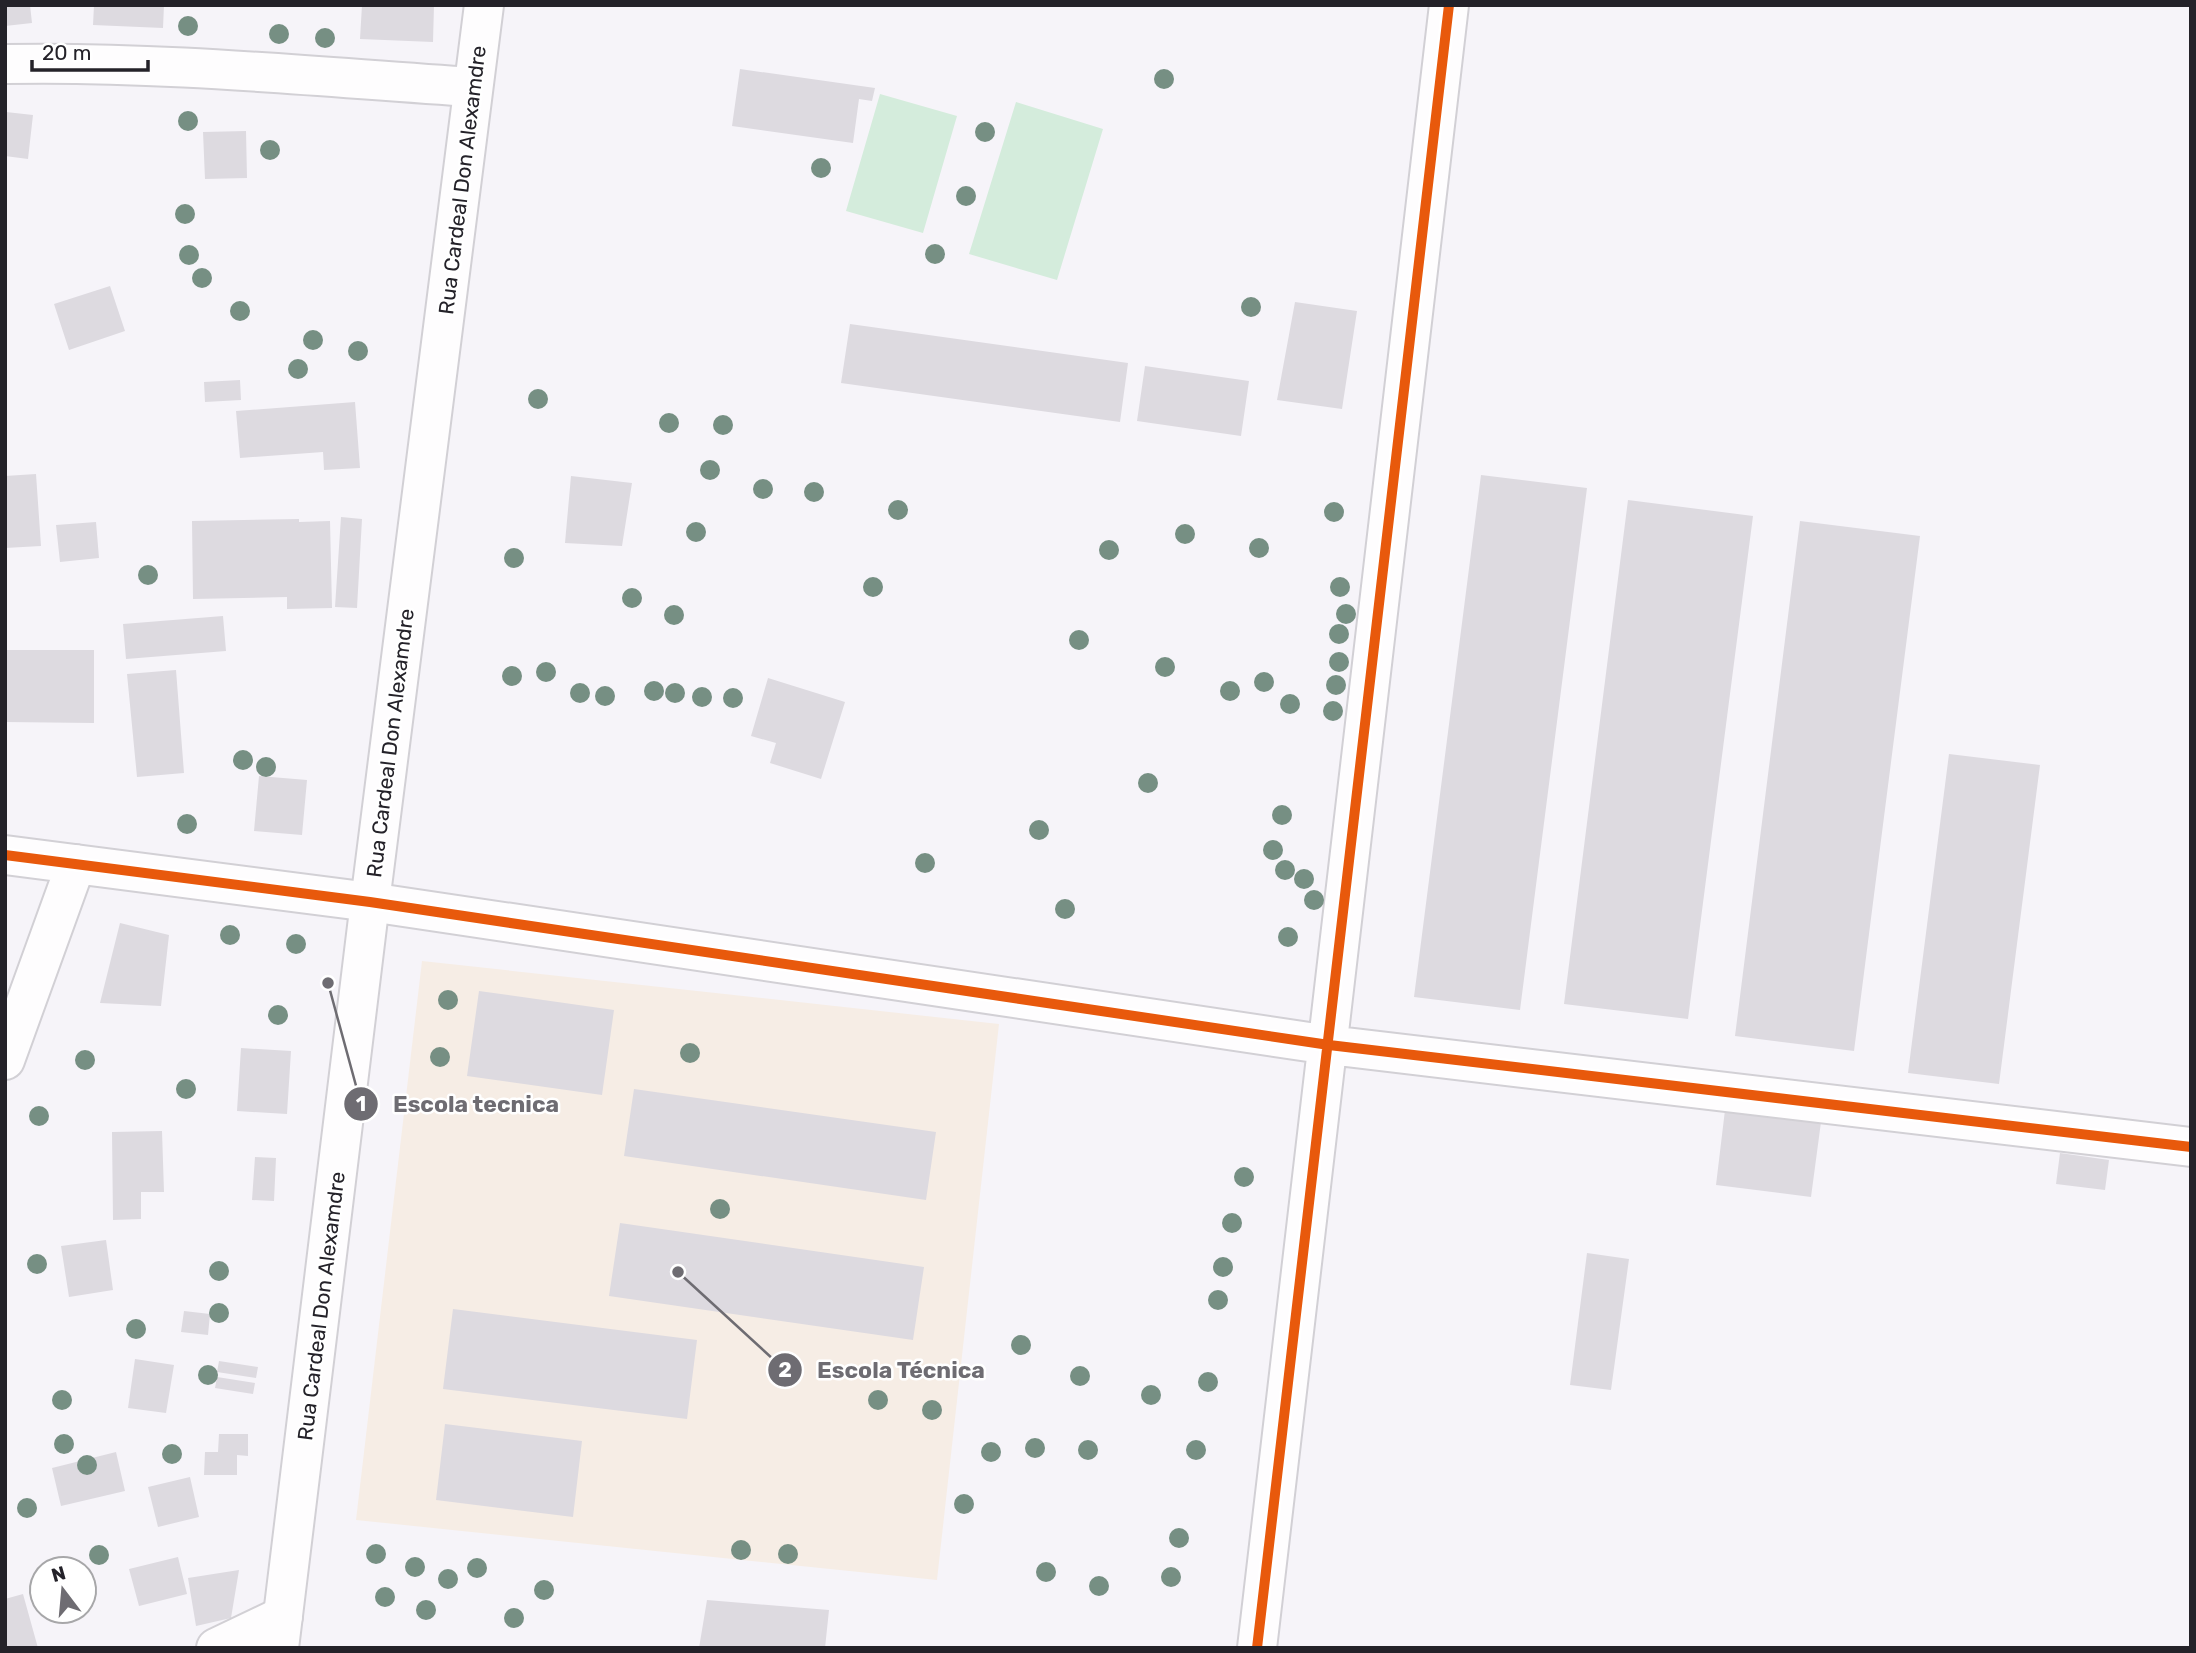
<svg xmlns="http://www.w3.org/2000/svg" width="2196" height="1653" font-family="Rubik,sans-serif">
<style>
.education{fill:#f6ede5}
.green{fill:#d4ecdc}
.building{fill:#dddae0}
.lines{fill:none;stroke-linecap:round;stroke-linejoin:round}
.street-casing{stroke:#d2d0d5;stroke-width:42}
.secondary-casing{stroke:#d2d0d5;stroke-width:42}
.street{stroke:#fefdfe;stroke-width:38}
.secondary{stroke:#fefdfe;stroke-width:38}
.cycleway-casing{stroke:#fff;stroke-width:15}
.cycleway{stroke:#e8590c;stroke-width:10}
.tree{fill:#768f83}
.labels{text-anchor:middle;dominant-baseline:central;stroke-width:5;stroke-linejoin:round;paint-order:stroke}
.street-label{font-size:21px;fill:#242229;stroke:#fff}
.leader{fill:none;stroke:#6e6c72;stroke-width:2.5}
.callout-dot{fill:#6e6c72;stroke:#fff;stroke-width:2.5}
.mark-label{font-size:21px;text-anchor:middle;font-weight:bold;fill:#fff}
.callout-label{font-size:23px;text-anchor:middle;font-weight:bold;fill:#6e6c72;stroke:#fff;stroke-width:5;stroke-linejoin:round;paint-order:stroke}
</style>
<rect width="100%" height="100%" fill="#f6f4f9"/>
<path class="education" d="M422,961L999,1024L937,1580L356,1520Z"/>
<path class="green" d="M880,94L957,116L923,233L846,211Z
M1016,102L1103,129L1057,280L969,254Z"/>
<path class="building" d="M5,5H30L32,23L5,26Z
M94,5H164L163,28L93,25Z
M362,5H434L433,42L360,39Z
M740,69L875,88L872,101L859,99L853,143L732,126Z
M6,112L33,115L28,159L5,156Z
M246,131L247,178L205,179L203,132Z
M110,286L125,331L69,350L54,304Z
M1295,302L1357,311L1342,409L1277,400Z
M850,324L1128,363L1120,422L841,383Z
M1145,366L1249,381L1241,436L1137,421Z
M240,380L241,400L205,402L204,382Z
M355,402L360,468L324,470L323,452L240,458L236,411Z
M36,474L41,546L5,548V476Z
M1481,475L1587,488L1520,1010L1414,997Z
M571,476L632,483L622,546L565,543Z
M1628,500L1753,516L1688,1019L1564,1004Z
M341,517L362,519L357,608L335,607Z
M299,519V522L330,521L332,608L287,609V597L193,599L192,521Z
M1800,521L1920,536L1854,1051L1735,1036Z
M96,522L99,558L60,562L56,525Z
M223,616L226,651L126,659L123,624Z
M5,650H94V723L5,722Z
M176,670L184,773L137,777L127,674Z
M768,678L845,702L821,779L770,763L776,743L751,736Z
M1949,754L2040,765L1999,1084L1908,1073Z
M259,776L307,780L302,835L254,831Z
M120,923L169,935L161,1006L100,1003Z
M479,991L614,1010L602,1095L467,1076Z
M241,1048L291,1051L287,1114L237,1111Z
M634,1089L936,1132L926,1200L624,1156Z
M1725,1110L1821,1122L1811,1197L1716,1185Z
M162,1131L164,1192H141V1219L113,1220L112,1132Z
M2060,1153L2109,1160L2105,1190L2056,1184Z
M255,1157L276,1158L274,1201L252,1200Z
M620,1223L924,1267L913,1340L609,1296Z
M106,1240L113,1290L69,1297L61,1246Z
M1587,1253L1629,1259L1611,1390L1570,1385Z
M453,1309L697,1340L687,1419L443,1389Z
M184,1311L210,1314L208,1335L181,1332Z
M135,1359L174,1365L166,1413L128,1408Z
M219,1361L258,1367L256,1378L217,1372Z
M217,1377L255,1383L253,1394L215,1388Z
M445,1424L582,1441L573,1517L436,1500Z
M219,1434H248V1456L237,1455V1475H204L205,1452H218Z
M116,1452L125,1491L61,1506L52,1468Z
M190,1477L199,1517L158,1527L148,1487Z
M178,1557L187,1594L139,1606L129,1569Z
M239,1570L231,1618L196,1626L188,1578Z
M23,1594L38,1648H5V1599Z
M707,1600L829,1610L825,1648H699Z"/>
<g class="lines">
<defs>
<path id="street" d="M5,64C161,61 318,77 473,87
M5,855L370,902L1329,1045L2191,1147
M5,1060L76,864
M216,1648L283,1616
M1257,1648L1449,5"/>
<path id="secondary" d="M279,1648L370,902L484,5"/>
</defs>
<use href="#street" class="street-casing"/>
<use href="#secondary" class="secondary-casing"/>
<use href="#street" class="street"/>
<use href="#secondary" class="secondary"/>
<defs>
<path id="cycleway" d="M5,855L370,902L1329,1045L2191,1147
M1257,1648L1449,5"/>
</defs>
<use href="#cycleway" class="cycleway-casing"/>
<use href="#cycleway" class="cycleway"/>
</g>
<g class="tree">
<circle cx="188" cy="26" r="10"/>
<circle cx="279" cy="34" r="10"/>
<circle cx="325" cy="38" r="10"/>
<circle cx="1164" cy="79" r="10"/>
<circle cx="188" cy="121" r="10"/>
<circle cx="985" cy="132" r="10"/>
<circle cx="270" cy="150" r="10"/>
<circle cx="821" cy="168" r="10"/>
<circle cx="966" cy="196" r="10"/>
<circle cx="185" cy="214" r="10"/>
<circle cx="935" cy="254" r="10"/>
<circle cx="189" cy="255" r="10"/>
<circle cx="202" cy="278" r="10"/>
<circle cx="1251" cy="307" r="10"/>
<circle cx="240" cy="311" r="10"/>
<circle cx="313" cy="340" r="10"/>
<circle cx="358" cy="351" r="10"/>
<circle cx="298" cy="369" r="10"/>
<circle cx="538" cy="399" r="10"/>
<circle cx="669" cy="423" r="10"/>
<circle cx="723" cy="425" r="10"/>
<circle cx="710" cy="470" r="10"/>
<circle cx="763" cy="489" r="10"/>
<circle cx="814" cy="492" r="10"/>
<circle cx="898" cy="510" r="10"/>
<circle cx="1334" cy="512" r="10"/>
<circle cx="696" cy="532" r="10"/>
<circle cx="1185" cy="534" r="10"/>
<circle cx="1259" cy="548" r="10"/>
<circle cx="1109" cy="550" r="10"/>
<circle cx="514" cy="558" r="10"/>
<circle cx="148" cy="575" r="10"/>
<circle cx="873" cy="587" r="10"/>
<circle cx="1340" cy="587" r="10"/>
<circle cx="632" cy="598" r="10"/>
<circle cx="1346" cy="614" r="10"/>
<circle cx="674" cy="615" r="10"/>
<circle cx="1339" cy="634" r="10"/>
<circle cx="1079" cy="640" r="10"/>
<circle cx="1339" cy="662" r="10"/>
<circle cx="1165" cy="667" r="10"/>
<circle cx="546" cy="672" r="10"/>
<circle cx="512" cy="676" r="10"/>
<circle cx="1264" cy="682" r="10"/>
<circle cx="1336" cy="685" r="10"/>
<circle cx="654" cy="691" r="10"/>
<circle cx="1230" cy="691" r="10"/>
<circle cx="580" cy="693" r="10"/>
<circle cx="675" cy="693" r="10"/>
<circle cx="605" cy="696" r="10"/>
<circle cx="702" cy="697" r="10"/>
<circle cx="733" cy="698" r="10"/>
<circle cx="1290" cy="704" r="10"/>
<circle cx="1333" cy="711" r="10"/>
<circle cx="243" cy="760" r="10"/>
<circle cx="266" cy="767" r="10"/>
<circle cx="1148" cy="783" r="10"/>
<circle cx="1282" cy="815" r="10"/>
<circle cx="187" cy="824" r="10"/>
<circle cx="1039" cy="830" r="10"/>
<circle cx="1273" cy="850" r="10"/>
<circle cx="925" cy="863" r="10"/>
<circle cx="1285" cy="870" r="10"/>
<circle cx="1304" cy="879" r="10"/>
<circle cx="1314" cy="900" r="10"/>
<circle cx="1065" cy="909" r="10"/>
<circle cx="230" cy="935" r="10"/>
<circle cx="1288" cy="937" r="10"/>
<circle cx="296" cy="944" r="10"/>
<circle cx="448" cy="1000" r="10"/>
<circle cx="278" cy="1015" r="10"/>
<circle cx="690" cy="1053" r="10"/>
<circle cx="440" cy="1057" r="10"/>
<circle cx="85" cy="1060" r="10"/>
<circle cx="186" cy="1089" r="10"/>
<circle cx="39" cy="1116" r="10"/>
<circle cx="1244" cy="1177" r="10"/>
<circle cx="720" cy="1209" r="10"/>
<circle cx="1232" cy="1223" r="10"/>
<circle cx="37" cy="1264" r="10"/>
<circle cx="1223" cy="1267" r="10"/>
<circle cx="219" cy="1271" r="10"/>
<circle cx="1218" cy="1300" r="10"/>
<circle cx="219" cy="1313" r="10"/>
<circle cx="136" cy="1329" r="10"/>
<circle cx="1021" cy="1345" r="10"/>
<circle cx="208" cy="1375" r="10"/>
<circle cx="1080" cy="1376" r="10"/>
<circle cx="1208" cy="1382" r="10"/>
<circle cx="1151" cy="1395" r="10"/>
<circle cx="62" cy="1400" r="10"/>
<circle cx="878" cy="1400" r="10"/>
<circle cx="932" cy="1410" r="10"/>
<circle cx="64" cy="1444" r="10"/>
<circle cx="1035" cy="1448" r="10"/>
<circle cx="1088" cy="1450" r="10"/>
<circle cx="1196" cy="1450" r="10"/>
<circle cx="991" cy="1452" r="10"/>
<circle cx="172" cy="1454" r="10"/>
<circle cx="87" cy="1465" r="10"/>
<circle cx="964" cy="1504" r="10"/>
<circle cx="27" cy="1508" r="10"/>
<circle cx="1179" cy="1538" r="10"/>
<circle cx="741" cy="1550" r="10"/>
<circle cx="376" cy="1554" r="10"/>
<circle cx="788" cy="1554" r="10"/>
<circle cx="99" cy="1555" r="10"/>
<circle cx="415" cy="1567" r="10"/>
<circle cx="477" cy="1568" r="10"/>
<circle cx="1046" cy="1572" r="10"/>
<circle cx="1171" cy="1577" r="10"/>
<circle cx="448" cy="1579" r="10"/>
<circle cx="1099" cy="1586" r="10"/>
<circle cx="544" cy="1590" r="10"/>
<circle cx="385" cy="1597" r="10"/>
<circle cx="426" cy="1610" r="10"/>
<circle cx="514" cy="1618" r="10"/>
</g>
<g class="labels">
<g class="street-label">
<text transform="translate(462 180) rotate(-83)">Rua Cardeal Don Alexamdre</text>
<text transform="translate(390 743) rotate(-83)">Rua Cardeal Don Alexamdre</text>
<text transform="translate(321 1306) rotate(-83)">Rua Cardeal Don Alexamdre</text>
</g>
</g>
<path class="leader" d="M328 983L361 1104M678 1272L785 1370"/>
<g class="callout-dot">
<circle cx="328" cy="983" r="7"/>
<circle cx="678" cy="1272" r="7"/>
<circle cx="361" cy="1104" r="18"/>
<circle cx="785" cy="1370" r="18"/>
</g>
<g class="mark-label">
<text x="361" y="1111">1</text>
<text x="785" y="1377">2</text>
</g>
<g class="callout-label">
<text x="476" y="1112">Escola tecnica</text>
<text x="901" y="1378">Escola Técnica</text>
</g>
<rect width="2196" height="1653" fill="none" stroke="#242229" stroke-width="14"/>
<g transform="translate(63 1590) rotate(344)"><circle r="33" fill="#ffffff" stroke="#a7a7a9" stroke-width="2"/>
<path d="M0-5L12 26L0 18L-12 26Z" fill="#6e6c72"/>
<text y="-10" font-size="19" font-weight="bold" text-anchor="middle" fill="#242229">N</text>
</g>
<path d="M32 60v10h116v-10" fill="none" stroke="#242229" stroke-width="3.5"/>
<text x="42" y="60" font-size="21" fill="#242229" stroke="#ffffff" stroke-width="5" paint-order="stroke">20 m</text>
</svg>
